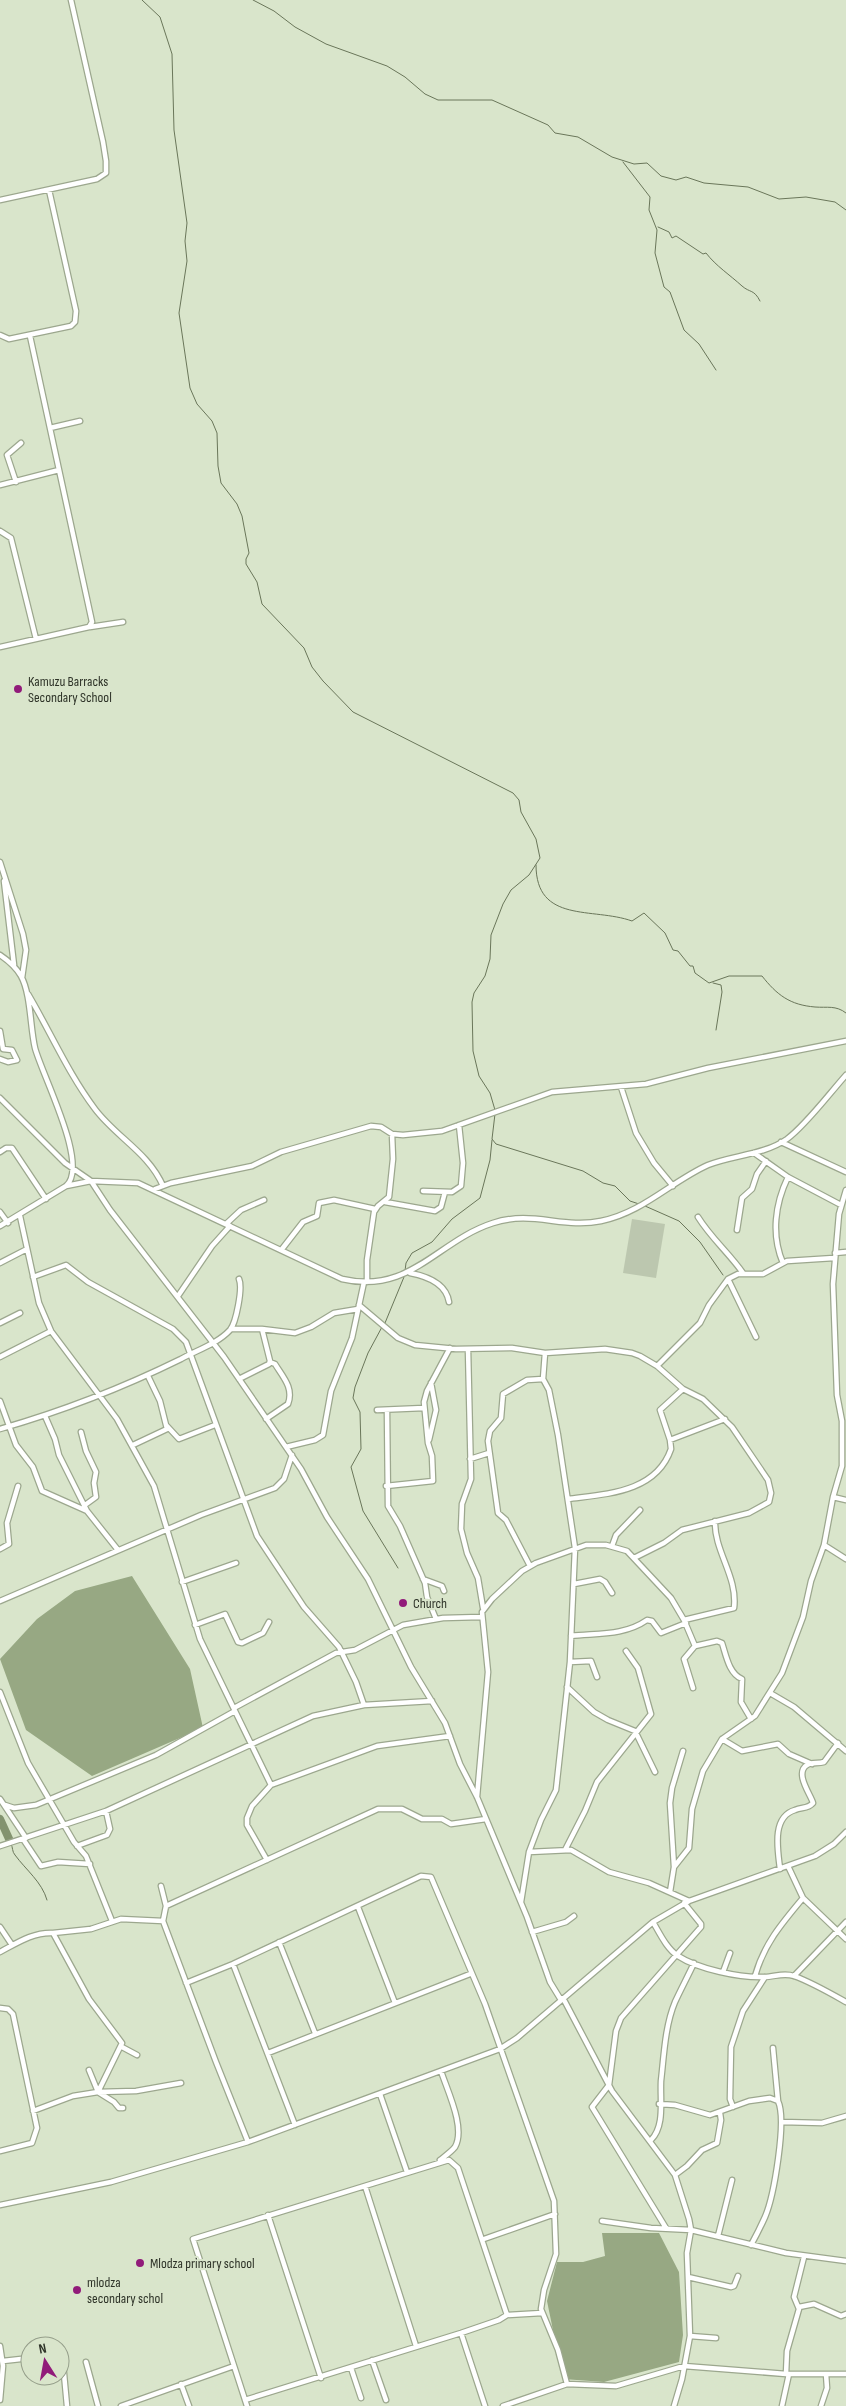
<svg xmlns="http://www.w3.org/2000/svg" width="846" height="2406" font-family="'Sofia Sans Condensed',sans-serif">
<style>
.green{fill:#bcc7af}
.forest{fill:#97a883}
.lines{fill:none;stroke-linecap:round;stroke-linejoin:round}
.stream{stroke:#6a765a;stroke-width:1}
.river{stroke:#83936f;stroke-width:8}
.minor-casing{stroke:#9ca78e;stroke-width:7}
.minor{stroke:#fff;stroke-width:4.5}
.poi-dot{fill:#911b7a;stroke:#d9e5cb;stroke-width:2}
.labels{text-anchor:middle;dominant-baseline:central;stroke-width:4.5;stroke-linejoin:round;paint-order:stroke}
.poi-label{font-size:14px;fill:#2e3328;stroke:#d9e5cb;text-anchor:start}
</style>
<rect width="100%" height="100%" fill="#d9e5cb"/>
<path class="green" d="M632,1219L665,1224L656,1278L623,1273Z"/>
<path class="forest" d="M132,1576L190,1669L203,1728L92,1776L26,1730L0,1659L37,1619L75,1591Z
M602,2233H659L679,2272L683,2335L679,2362L604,2382L563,2379L547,2301L557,2262H583L605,2256Z"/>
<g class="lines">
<path class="stream" d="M142,0L160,17L172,54L174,130L187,223L185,241L187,261L179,313L190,388L197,404L212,421L217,433L218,466L221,483L237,504L242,516L249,553L246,559V564L257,582L262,604L304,648L312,667L323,681L353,712L513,793L519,800L521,812L536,839L540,858L529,875L511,890L503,904L491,935L490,959L485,976L474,993L472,1002L473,1051L479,1076L490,1093L495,1110
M253,0L274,11L295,27L326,44L387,66L405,77L425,94L438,100H492L548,125L555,133L578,137L612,157L634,164L647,163L661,176L676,180L686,177L704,183L748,187L779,199L806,197L835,202L846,210
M623,162L650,197L649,210L657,230L655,253L664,287L670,292L684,330L699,344L716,370
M658,227L669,232L672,238L676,236L703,254L706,253C716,266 730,275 742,286C750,293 754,289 760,301
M536,865C536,924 593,907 632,921L644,913L665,933L673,950L678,951L690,966H693L695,973L709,983L729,976H762C777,995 790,1005 815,1007C827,1008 836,1005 846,1013
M713,983L721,985L722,992L716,1030
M495,1114L492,1139L496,1144L583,1171L603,1183L615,1186L630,1201L639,1204
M645,1206L679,1221L700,1242L723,1275
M405,1271L406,1263L412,1253L432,1242L452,1219L480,1198L490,1160L492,1140
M385,1323L404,1277
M382,1327L368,1353L355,1387L353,1398L360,1412L361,1449L351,1467L363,1511L398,1568
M11,1844C13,1847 12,1852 15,1855C26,1870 42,1882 47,1900"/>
<path class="river" d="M0,1819L10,1841"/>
<defs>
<path id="minor" d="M0,200L97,179L106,173V161L103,142L71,0
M0,335L9,339L71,326L75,322L76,311L49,190
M50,428L80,421
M16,482L7,455L21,443
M0,485L59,470
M0,531L11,538L36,639
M90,627L123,622
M0,647L89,627L92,622L30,336
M0,862L23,934L26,950L22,978
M4,881L14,965
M0,955C9,961 16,967 21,976C31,994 30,1027 35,1048C42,1075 90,1166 66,1186L0,1226
M28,994C51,1033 68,1073 95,1109C116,1137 149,1153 163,1186
M0,1031L3,1049L12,1050L17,1060L8,1062L0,1059
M621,1087L636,1133L654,1163L673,1186
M0,1098L65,1163L91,1181L110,1210L224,1357L301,1469L327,1517L368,1579L411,1667L445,1723L460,1764L477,1797L527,1917L550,1982L561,2000
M781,1142L846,1172
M0,1152L6,1148H12L46,1199
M754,1153L788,1177L841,1205
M66,1186L91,1181L138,1183L342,1279C410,1295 437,1241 493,1223C532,1210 563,1229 601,1221C642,1213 672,1181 708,1165C733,1155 764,1155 787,1139C806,1125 829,1094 846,1075
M155,1189L171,1183L252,1166L281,1152L371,1126L381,1127L392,1134L403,1135L442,1131L552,1092L646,1084L708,1068L846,1041
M423,1191L452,1192L461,1186L463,1163L459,1125
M385,1202L435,1211L441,1207L445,1192
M0,1212L8,1223
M20,1216L39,1303L51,1331L117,1419L154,1486L200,1639L271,1785
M698,1217C711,1238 729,1253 743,1273
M226,1224L241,1210L264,1200
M737,1230L742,1198L752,1189L757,1174L766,1161
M282,1249L303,1222L317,1216L319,1203L334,1200L375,1209
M835,1253L846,1252
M0,1263L27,1249
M783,1263C771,1235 775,1204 788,1177
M410,1273C426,1276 446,1283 449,1302
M33,1277L66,1265L88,1282L173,1329L186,1342L257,1536L304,1607L339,1647L356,1682L364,1705
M728,1279L756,1337
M367,1282V1260L374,1212L378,1206L389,1197L393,1159L392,1134
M178,1296L212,1246L230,1226
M359,1305L398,1338L415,1345L456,1349L512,1348L545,1353L605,1349L632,1353L640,1356L657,1366L683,1389L703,1399L732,1427L768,1480L771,1493L769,1502L749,1513L682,1530L664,1543L634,1558
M0,1323L20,1313
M231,1329H262L270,1361L269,1364L239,1379
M262,1329L295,1333L311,1327L334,1313L358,1309
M468,1349L471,1479L462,1504L461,1529L467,1553L478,1578L483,1608
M0,1357L51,1331
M657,1366L700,1323L709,1305L728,1279L738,1274H763L787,1261L834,1258
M0,1401L16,1445L33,1467L42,1491L87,1511L118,1550
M377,1410L424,1408
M387,1410L388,1506L400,1526L425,1583L427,1597L436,1619
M45,1416L55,1439L59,1455L87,1511
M266,1419L288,1404C294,1388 283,1377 275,1364L270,1362
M167,1426L179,1439L215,1425
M0,1429C63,1411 122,1388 181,1359C197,1350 217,1344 230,1330C236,1323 243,1288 239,1279
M81,1432L86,1451L96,1472L94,1483L96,1497L85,1505
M429,1440L436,1410L431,1383
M670,1440L725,1419
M133,1445L167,1429L160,1401L148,1376
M286,1447L315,1440L323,1435L331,1391L352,1338L364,1282
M470,1459L489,1453
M386,1486L433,1481L432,1456L428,1443L424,1402L427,1391L450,1348
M833,1497L846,1500
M568,1499C605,1494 656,1493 671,1449L670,1440L660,1410L683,1389
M824,1545L846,1559
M612,1546L616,1535L640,1510
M0,1549L9,1544L7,1523L18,1486
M530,1566L506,1520L498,1513L488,1441L490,1431L501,1418L503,1394L527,1380L543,1379
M423,1579L442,1586L444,1591
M182,1582L236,1563
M574,1584L600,1579L605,1582L612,1593
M0,1601L201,1515L275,1488L284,1479L292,1455
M684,1620L734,1608C738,1577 714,1551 715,1521
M195,1625L225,1614L238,1642L242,1643L263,1633L269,1622
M571,1636C597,1633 624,1636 647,1620L652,1621L661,1633L686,1623
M695,1646L717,1641L722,1643C726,1655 729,1674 742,1679L741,1702L751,1719
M570,1662L591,1661L597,1677
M567,1687L594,1712L608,1720L635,1731L655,1772
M0,1692L28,1763L74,1842L86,1856L112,1921
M770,1693L794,1707L846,1751
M234,1708L336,1653L355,1650L403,1625L443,1618L481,1617
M722,1739L742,1751L778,1744L789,1754L812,1764
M477,1797L488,1672L482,1612L492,1599L522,1571L536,1563L586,1545H606L627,1551L671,1598L684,1620L695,1646L684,1659L693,1688
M0,1799L26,1838
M5,1805L14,1808L36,1805L156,1755L235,1711
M23,1839L41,1866L58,1862L90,1864
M0,1846L106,1811L313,1716L364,1705L432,1701
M77,1846L107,1835L110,1829L106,1811
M565,1850L585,1811L597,1782L651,1714L638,1668L626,1651
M529,1852L571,1850L609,1872L649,1883L689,1901
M267,1860L247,1825V1818L252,1806L271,1785L377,1746L450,1736
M788,1866L803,1898L846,1939
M674,1867L670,1803L672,1788L683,1751
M780,1869C778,1851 771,1817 795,1810C802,1807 808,1809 813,1803C811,1795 794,1773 807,1765C812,1762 818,1764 824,1762L838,1743
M161,1886L166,1906
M670,1892L674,1867L689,1848L692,1809L703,1771L722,1739L755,1716L782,1673L803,1617L811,1581L824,1545L833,1497L842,1466V1421L837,1395L833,1284L839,1214L846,1190
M521,1902L529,1852L541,1820L556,1790L570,1662L575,1548L558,1435L549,1390L543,1379L545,1353
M358,1907L395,2003
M653,1922C660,1934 667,1949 678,1956C698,1969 740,1978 764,1977C775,1977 783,1972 794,1976C811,1982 830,1993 846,2002
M0,1927L12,1945
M532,1932L566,1922L574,1916
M53,1933L91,1929L121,1919L163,1921
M279,1942L315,2033
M0,1952C17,1943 33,1932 53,1933L89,1999L122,2043L98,2092
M233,1964L295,2125
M723,1972L730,1953
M755,1976C764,1944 782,1923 803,1898
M794,1976L846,1922
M186,1983L233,1964L421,1876L431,1877L485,2004L554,2201L556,2254L544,2290L541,2309L558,2350L567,2384
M563,1998L612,2091L675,2175L689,2219L691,2230L687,2253L690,2336L682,2379L674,2406
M0,2008L8,2009L13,2014L37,2128L32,2143L0,2151
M122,2047L137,2055
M773,2048L778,2101
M268,2053L470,1974
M89,2070L98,2092L114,2102L119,2108H123
M380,2094L407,2172
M659,2104L675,2105L710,2115L749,2101L770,2098L778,2101C787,2120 774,2196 765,2217C761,2226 756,2236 751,2245
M733,2107L730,2099L731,2047L743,2011L765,1977
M33,2111L73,2096L98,2092L136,2091L181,2083
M782,2122L822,2123L846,2116
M651,2140C665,2126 660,2101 661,2081C664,2055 665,2026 675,2002C681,1989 688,1976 694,1963
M248,2142L216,2062L163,1921L166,1906L378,1809H402L422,1819H442L451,1824L486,1819
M440,2160C445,2156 451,2152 455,2147C466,2128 447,2090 441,2071
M675,2175L687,2166L702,2150L717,2143L721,2120L720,2113
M365,2186L416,2346
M0,2205L111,2182L248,2142L500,2049L517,2038L653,1922L689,1901L815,1856L834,1844L846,1832
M268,2215L321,2378
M602,2221L651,2228L691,2230L786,2253L846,2261
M666,2228L592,2107L609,2085L616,2031L621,2018L701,1927V1924L684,1903
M718,2236L732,2180
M484,2239L555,2214
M688,2277L731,2287L734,2286L738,2276
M799,2307L814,2304L841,2316L846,2314
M461,2333L485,2406
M690,2336L716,2338
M0,2346L3,2366L0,2400
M60,2359L63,2363L67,2406
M372,2360L386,2400
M3,2361L30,2358
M86,2362L98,2406
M351,2368L361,2398
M786,2374L787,2351L799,2309L794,2297L804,2257
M181,2384L189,2406
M245,2400L461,2333L499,2320L507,2315L542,2313
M121,2406L234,2366
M247,2406L193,2239L449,2160L458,2168L507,2315
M503,2406L567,2384L616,2386L684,2366L786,2374H846
M782,2406L789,2374
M821,2406L827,2388L826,2374"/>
</defs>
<use href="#minor" class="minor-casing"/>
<use href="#minor" class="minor"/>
</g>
<g class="poi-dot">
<circle cx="18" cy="689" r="5"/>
<circle cx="403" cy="1603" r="5"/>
<circle cx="140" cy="2263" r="5"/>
<circle cx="77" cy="2290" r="5"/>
</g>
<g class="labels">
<g class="poi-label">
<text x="28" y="681">Kamuzu Barracks<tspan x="28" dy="16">Secondary School</tspan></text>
<text x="413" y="1603">Church</text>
<text x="150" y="2263">Mlodza primary school</text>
<text x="87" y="2282">mlodza<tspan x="87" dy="16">secondary schol</tspan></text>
</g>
</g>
<g transform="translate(45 2361) rotate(349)"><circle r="24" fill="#d9e5cb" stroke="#959e8a"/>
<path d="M0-4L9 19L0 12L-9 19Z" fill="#911b7a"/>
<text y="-8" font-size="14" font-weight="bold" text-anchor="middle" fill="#2e3328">N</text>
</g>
</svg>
